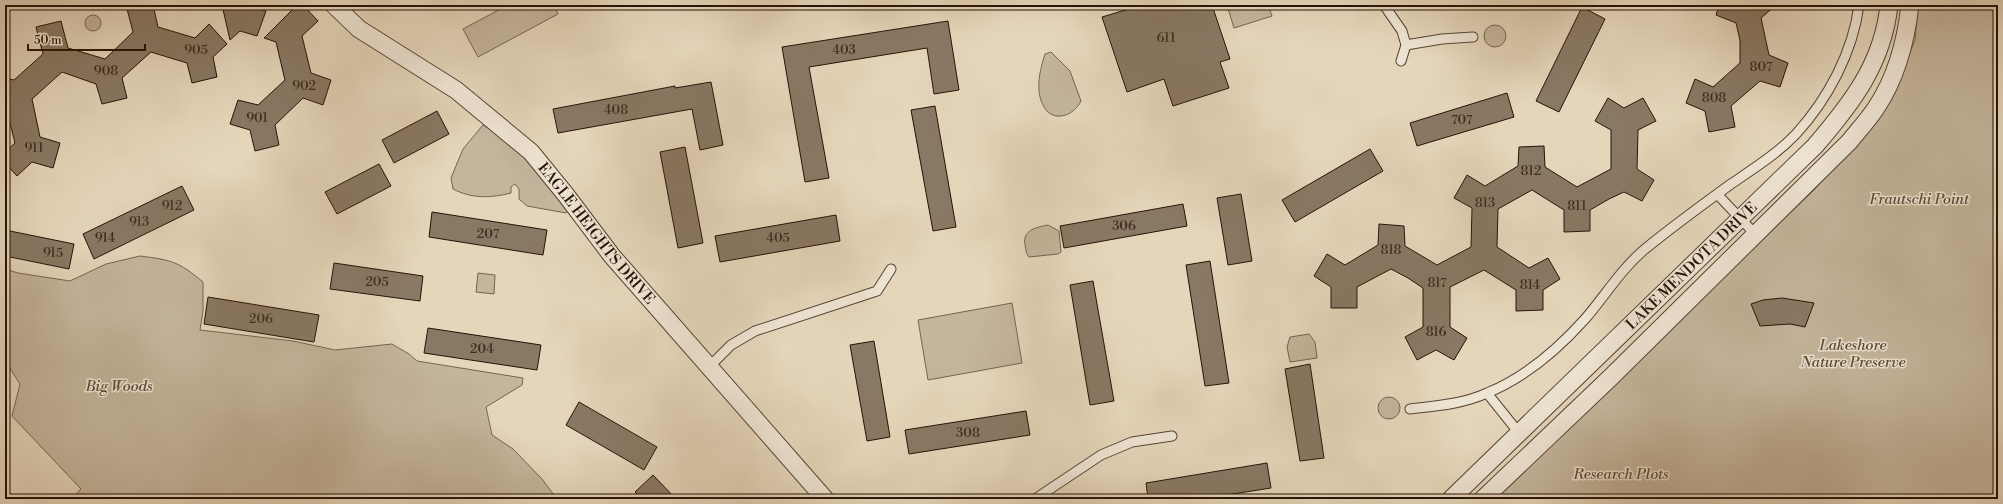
<svg xmlns="http://www.w3.org/2000/svg" width="2003" height="504" font-family="'Libre Bodoni',serif">
<style>
.green{fill:#c4b59c;stroke:#746451}
.building{fill:#897864;stroke:#251306}
.lines{fill:none;stroke-linecap:round;stroke-linejoin:round}
.service-casing{stroke:#543;stroke-width:11}
.minor-casing{stroke:#543;stroke-width:19}
.service{stroke:#eee4d3;stroke-width:9}
.minor{stroke:#eee4d3;stroke-width:17}
.labels{text-anchor:middle;dominant-baseline:central;stroke-width:3;stroke-linejoin:round;paint-order:stroke}
.number-label{font-size:13px;fill:#3e2c1e}
.park-label{font-size:15px;font-style:italic;fill:#5d4c3a;stroke:#eee4d3}
.street-label{font-size:15px;fill:#251306;stroke:#eee4d3}
</style>
<rect width="100%" height="100%" fill="#e5d6bb"/>
<filter id="stains"><feTurbulence type="fractalNoise" baseFrequency=".005" numOctaves="4"/><feColorMatrix values="0 0 0 0 .2 0 0 0 0 .09 0 0 0 0 .02 0 0 0 .5 -.17"/></filter>
<radialGradient id="worn" r=".72"><stop offset=".6" stop-color="#630" stop-opacity="0"/><stop offset="1" stop-color="#630" stop-opacity=".3"/></radialGradient>
<path class="green" d="M508,5H554L558,14L478,57L463,29Z
M1227,5H1268L1272,16L1234,28Z
M1918,5H1998V499H1492L1813,191L1853,148L1893,92L1915,40Z
M85 23a8 8 0 1 1 16 0a8 8 0 1 1-16 0Z
M1484 36a11 11 0 1 1 22 0a11 11 0 1 1-22 0Z
M1051,52L1070,71L1081,101C1074,116 1052,124 1043,105C1035,89 1040,70 1045,54Z
M483,125L513,142L570,209L566,213L527,206L519,199V189L515,184L511,187V193C491,198 472,199 453,189L451,178L463,149Z
M1048,225L1059,231L1061,252L1058,254L1029,257C1026,254 1026,250 1025,245C1022,230 1037,227 1048,225Z
M140,256C171,260 178,261 203,282V311L200,330L293,341L335,350L392,344L409,354L417,361L523,378L522,385L486,407L492,435L513,449L542,479L557,499H71L81,489L12,416L20,384L5,361V269L18,273L70,281L106,264Z
M478,273L495,275L494,294L476,292Z
M1012,303L1022,363L928,380L918,320Z
M1309,334L1315,342L1317,358L1290,362L1287,347L1290,337Z
M1378 408a11 11 0 1 1 22 0a11 11 0 1 1-22 0Z"/>
<path class="building" d="M126,5H153L158,27L195,38L209,24L227,44L213,57L217,77L192,83L187,63L151,52L122,78L127,98L102,104L96,84L62,72L32,99L40,137L60,143L53,168L32,162L17,176L5,163V152L15,143L5,103V78L14,80L43,54L36,27L61,21L68,48L105,59L133,32Z
M222,5H245L266,11L257,36L240,31L230,40Z
M297,5H303L318,21L302,36L311,73L331,80L323,105L303,98L275,125L279,145L255,151L250,130L230,124L238,100L258,105L285,80L276,42L264,38Z
M1131,5H1212L1230,59L1220,62L1229,88L1173,106L1164,79L1127,92L1102,17L1132,8Z
M1719,5H1776L1761,18L1769,55L1788,63L1780,87L1760,81L1731,106L1735,127L1709,132L1705,111L1686,103L1695,79L1713,87L1740,63V40L1736,23L1716,15Z
M1582,7L1605,19L1559,112L1536,101Z
M948,21L959,90L934,94L927,48L809,67L829,178L805,182L782,47Z
M711,82L723,145L700,150L692,109L558,133L553,109L675,86V88Z
M1507,93L1514,117L1417,146L1410,123Z
M1608,98L1624,108L1643,98L1656,121L1638,130L1637,169L1654,180L1642,201L1624,192L1609,199L1590,210V231L1564,232V210L1532,190L1498,209L1497,247L1529,268L1548,258L1560,279L1543,290V310L1516,311V290L1484,270L1450,287V327L1467,338L1454,360L1436,350L1417,360L1405,337L1423,327V288L1408,278L1391,269L1357,287V308H1331V287L1314,276L1327,254L1345,265L1378,245L1379,224L1404,226L1405,246L1437,265L1471,247L1472,208L1454,198L1467,175L1485,186L1518,166L1519,147L1544,146L1545,167L1577,187L1611,169V130L1595,121Z
M935,106L956,227L933,231L911,110Z
M437,111L449,134L394,163L382,140Z
M685,147L703,243L678,248L660,152Z
M1370,149L1383,171L1295,222L1282,200Z
M379,164L391,186L337,214L325,192Z
M182,186L194,210L94,259L83,234Z
M1241,194L1252,261L1228,265L1217,198Z
M1183,204L1187,226L1064,248L1060,226Z
M432,212L547,230L543,255L429,237Z
M836,215L840,241L720,262L715,236Z
M5,230L74,244L69,269L5,256Z
M1210,261L1229,383L1205,386L1186,265Z
M334,263L423,276L420,301L330,289Z
M1093,281L1114,401L1090,405L1070,285Z
M208,297L319,315L314,342L204,324Z
M1782,298L1814,303L1805,327L1790,324L1760,326L1751,304L1763,300Z
M428,328L541,345L537,370L424,353Z
M874,341L890,437L867,441L850,345Z
M1310,364L1324,458L1300,461L1285,369Z
M579,402L657,447L644,470L566,425Z
M1026,411L1030,435L909,454L905,430Z
M1267,463L1271,488L1201,499H1148L1146,483Z
M653,475L676,499H642L635,492Z"/>
<g class="lines">
<defs>
<path id="service" d="M1384,5L1402,31L1406,45L1401,61
M1406,45L1442,39L1473,37
M1717,194L1755,234
M709,367L731,345L755,331L877,291L891,269
M1487,393L1519,433
M1410,409C1436,406 1463,404 1487,393C1524,378 1559,348 1585,319C1605,296 1621,269 1645,249C1672,227 1702,205 1731,184C1753,169 1777,154 1796,134C1828,99 1853,52 1859,5
M1035,499L1101,455L1132,442L1172,436"/>
<g id="minor">
<path id="s1" d="M334,5L359,29L456,90L531,152L566,195L612,256L825,499"/>
<path id="s2" d="M1451,499L1815,146C1852,103 1883,63 1889,5"/>
<path d="M1483,499L1610,378L1849,142C1858,131 1868,120 1876,108C1896,78 1906,41 1910,5"/>
</g>
</defs>
<use href="#service" class="service-casing"/>
<use href="#minor" class="minor-casing"/>
<use href="#service" class="service"/>
<use href="#minor" class="minor"/>
</g>
<g class="labels">
<g class="number-label">
<text x="1166" y="38">611</text>
<text x="196" y="50">905</text>
<text x="844" y="50">403</text>
<text x="1761" y="67">807</text>
<text x="106" y="71">908</text>
<text x="304" y="86">902</text>
<text x="1714" y="98">808</text>
<text x="616" y="110">408</text>
<text x="257" y="118">901</text>
<text x="1462" y="120">707</text>
<text x="34" y="148">911</text>
<text x="1531" y="171">812</text>
<text x="1485" y="203">813</text>
<text x="172" y="206">912</text>
<text x="1577" y="206">811</text>
<text x="139" y="222">913</text>
<text x="1124" y="226">306</text>
<text x="488" y="234">207</text>
<text x="105" y="238">914</text>
<text x="778" y="238">405</text>
<text x="1391" y="250">818</text>
<text x="53" y="253">915</text>
<text x="377" y="282">205</text>
<text x="1437" y="283">817</text>
<text x="1530" y="285">814</text>
<text x="261" y="319">206</text>
<text x="1436" y="332">816</text>
<text x="482" y="349">204</text>
<text x="968" y="433">308</text>
</g>
<g class="park-label">
<text x="1919" y="199">Frautschi Point</text>
<text x="1853" y="345">Lakeshore<tspan x="1853" dy="17">Nature Preserve</tspan></text>
<text x="119" y="386">Big Woods</text>
<text x="1621" y="474">Research Plots</text>
</g>
<g class="street-label">
<text stroke="none"><textPath href="#s1" startOffset="351">EAGLE HEIGHTS DRIVE</textPath></text>
<text stroke="none"><textPath href="#s2" startOffset="335">LAKE MENDOTA DRIVE</textPath></text>
</g>
</g>
<rect width="2003" height="504" fill="none" stroke="#e5d6bb" stroke-width="20"/>
<rect x="6" y="6" width="1991" height="492" fill="none" stroke="#251306" stroke-width="2"/>
<rect x="10" y="10" width="1983" height="484" fill="none" stroke="#251306"/>
<path d="M28 44v6h117v-6" fill="none" stroke="#251306" stroke-width="2"/>
<text x="34" y="44" font-size="12" fill="#251306" stroke="#eee4d3" stroke-width="3" paint-order="stroke">50 m</text>
<rect width="100%" height="100%" filter="url(#stains)"/>
<rect width="100%" height="100%" fill="url(#worn)"/>
</svg>
